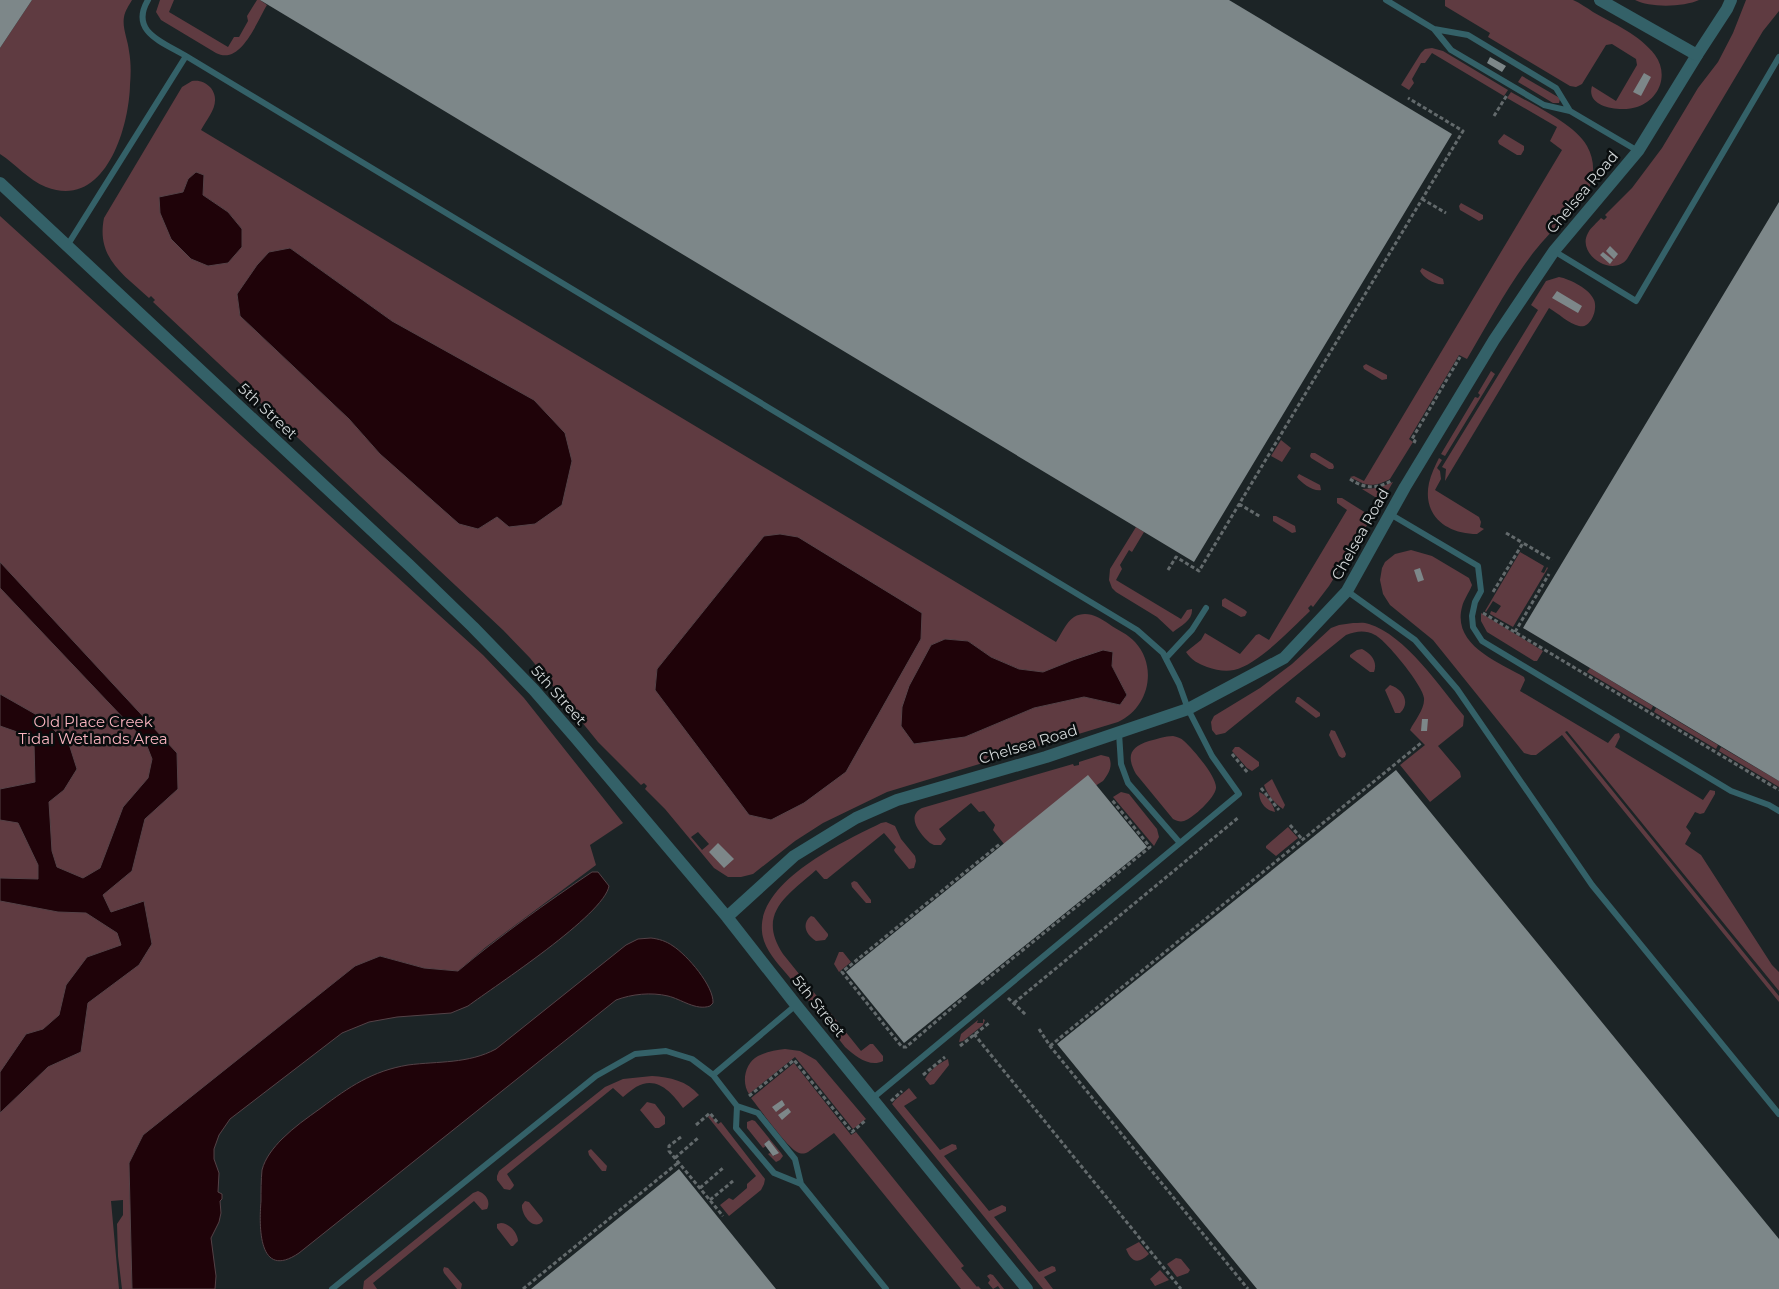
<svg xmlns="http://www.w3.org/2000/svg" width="1779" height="1289" font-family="Montserrat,sans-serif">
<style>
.green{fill:#5f3b41;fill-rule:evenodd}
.water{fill:#1f0309;stroke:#544247}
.building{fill:#7d8789}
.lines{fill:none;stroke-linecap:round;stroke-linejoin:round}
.path{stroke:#636a6c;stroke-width:3;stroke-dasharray:4 2.5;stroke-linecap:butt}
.service{stroke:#346168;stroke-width:6}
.minor{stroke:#346168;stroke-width:12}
.tertiary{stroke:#346168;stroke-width:12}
.labels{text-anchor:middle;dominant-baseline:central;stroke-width:5;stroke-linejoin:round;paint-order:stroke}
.street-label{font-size:15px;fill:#d1d6d7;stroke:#090d0e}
.park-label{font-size:15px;fill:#fab4bf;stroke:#090d0e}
</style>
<rect width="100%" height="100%" fill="#1c2426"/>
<path class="green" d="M32,0H132C129,5 125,11 124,17C122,28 128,40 129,51C131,62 131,73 130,85C129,128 105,210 46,187C28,180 16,164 0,154V48Z
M160,0H174L169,12L228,47L234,37H239L248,21L247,16L257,0H260L267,5C257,21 241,66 216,53L161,20L156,12Z
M1445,0C1476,0 1508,0 1539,0C1549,0 1564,0 1573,0C1580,3 1587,8 1593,12C1614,24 1640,35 1655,55C1669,74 1660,99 1637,107C1623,112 1585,109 1592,86L1616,101L1637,65L1636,59L1612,44L1606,45L1582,84L1576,87L1570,86L1488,37L1490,33L1445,6Z
M1635,0H1699C1684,7 1650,8 1635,0Z
M1746,0H1779V11L1763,31L1627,259C1612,278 1576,254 1588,233C1591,227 1597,223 1601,218L1604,220L1607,217L1605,215L1632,188L1662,148L1698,88L1718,62L1733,33Z
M1432,48L1443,51L1508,90L1504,96L1432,53L1425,63H1421L1412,79L1414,83L1409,90L1401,85L1421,53L1425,49Z
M1522,76L1558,97L1560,99L1559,103H1553L1518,82Z
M192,81C200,80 205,82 211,88C222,103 208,117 201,130L1056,642C1061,635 1066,622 1074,617C1087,610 1098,617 1109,624C1117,630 1128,634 1135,642C1158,667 1149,708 1118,722L887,792L823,823L795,841L753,874L741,877H728L714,868L665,809L645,789L647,786L644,783L641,785L598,742L530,658L503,630L153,302L155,300L151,296L149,298C123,274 96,258 104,218L182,87ZM188,179L203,195L228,212L242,229V247L159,198L183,192ZM290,248L392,321L497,517L478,529L380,454L349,419L240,316L237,294ZM764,536L655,689L657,669ZM945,639L968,641L991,657L1019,669L1043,672L1113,652L1112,666L1127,695L1120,705L1084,697L1034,708L965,737L931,645ZM698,832L709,844L702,850L691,837Z
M1511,92C1533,105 1575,124 1587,146C1594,158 1595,173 1590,186C1585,198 1575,207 1566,216C1555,228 1543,240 1533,253C1508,286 1488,323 1467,359L1459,355L1409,439L1413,442L1390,479C1373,488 1366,486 1350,477L1354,476L1364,481L1562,150L1550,141L1557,127L1507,98Z
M1504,134L1524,146V150L1521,155H1517L1499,144L1498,141Z
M1461,203L1483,215V219L1479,221L1460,210L1459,206Z
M0,216L483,655L524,698L623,823L590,845L596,865L486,947L458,971L424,968L380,956L129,1163L132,1289H122L118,1256L117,1224L123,1215V1200L111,1201L119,1289H0Z
M1422,268L1443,279L1444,284C1437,286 1423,278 1420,271Z
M1559,277C1570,279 1590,289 1594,300C1598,309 1591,329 1579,326C1569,324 1558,313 1549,308L1445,481L1446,469L1442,467L1538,310L1531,305L1546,281Z
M1366,364L1387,375V379L1382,380L1364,369L1363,366Z
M1491,371L1495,374L1445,456L1441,454L1475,397L1478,398L1480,395L1478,393Z
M1281,440L1291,448L1282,462L1271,456Z
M1311,453H1315L1333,464L1334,467L1333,469H1329L1311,458L1310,456Z
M1439,458L1442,460L1437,468L1440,471L1441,479L1435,490L1479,517L1481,522L1480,527L1484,529L1477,534C1447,534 1422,516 1429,483C1431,474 1435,466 1439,458Z
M1299,474L1320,485L1321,490C1314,492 1301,483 1297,477Z
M1393,482L1386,494L1381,498L1375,497L1362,489L1378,488Z
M1337,498H1342L1366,513L1369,516V522L1329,586L1313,607L1311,605L1308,608L1310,611C1291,629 1259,664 1234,670C1225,672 1216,670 1207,667C1199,664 1191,660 1186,652L1201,640L1205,633L1240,654L1256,635L1259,634L1269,640L1347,510L1337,503Z
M1273,516H1276L1295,526L1296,532L1292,533L1273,521Z
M1136,527L1144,532L1132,552L1129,550L1120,565L1122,569L1116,580L1181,619L1187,610L1192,609C1193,620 1181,626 1173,632L1157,617L1116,592L1112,588L1109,580L1110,569Z
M1411,550L1432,556L1469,578L1472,585C1469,593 1464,599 1462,607C1452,645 1498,662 1524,677L1525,680L1520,691L1608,743L1615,734L1619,733L1620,737L1615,747L1703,800L1710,790L1715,791V794L1704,813L1700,814L1695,812L1686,827L1691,833L1685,844L1701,855L1772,965L1779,972V991L1567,731L1565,732L1779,996V1002L1562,735L1536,755H1531L1524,753L1433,640L1390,605L1383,594L1380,580L1382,568L1385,562L1395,554Z
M1520,552L1544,566L1541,572L1544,573L1547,567L1548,568L1513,627L1490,614L1491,611L1496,613L1501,606L1493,601L1486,612L1485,611Z
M1225,598L1245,610L1247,612L1245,616L1241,617L1222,606V600Z
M1481,613L1543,651L1537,661H1534L1487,632L1481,621Z
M1353,623C1358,623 1364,622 1369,624C1405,635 1440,687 1464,716L1463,726L1438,746L1460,772L1461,777L1430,802L1400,765L1425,745L1410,730C1415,720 1425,709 1424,698C1424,687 1386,640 1375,635C1365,630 1357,631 1346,635L1225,733L1216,735L1212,730L1211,722L1214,716L1260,688L1292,664L1331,628L1339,625Z
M1362,649C1371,654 1378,661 1374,672H1370L1350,657V655L1357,650Z
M1590,668L1653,706L1651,710L1587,672Z
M1390,685C1403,689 1411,703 1400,713H1395L1385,690Z
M1297,697H1299L1320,713V716L1316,718L1295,702Z
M1656,708L1718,745L1716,749L1654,712Z
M1331,730L1335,731L1346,754L1345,757L1342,758L1339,756L1329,735Z
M1173,736C1177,737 1181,738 1184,741C1193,749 1217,777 1216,788C1215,798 1193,818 1184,821C1180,822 1177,821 1173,819L1136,774C1126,756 1130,747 1149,741C1157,739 1165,736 1173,736Z
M1235,747H1239L1259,762V766L1252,771L1247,768L1232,751Z
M1721,747L1779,781V787L1719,751Z
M1101,755L1109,757C1113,766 1109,773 1103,781L1004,844L993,830L995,825L984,811L979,812L971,803L939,829L946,839L941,845H934L930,843C921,835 905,817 922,808L1073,764L1074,766L1079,765V762Z
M1272,779L1285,805L1283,809C1274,803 1267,794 1264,785Z
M1121,792L1129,794L1157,829L1159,837L1154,846L1113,797Z
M1259,792C1266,794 1274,805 1275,812C1265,810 1259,802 1259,792Z
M886,822L895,826L901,839L915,856L916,861L914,868L909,869L895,852L894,850L896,847L884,833L827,879H824L816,870C788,895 756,913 783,954L861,1051L870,1044H873L883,1056V1061C870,1068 855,1056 845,1047C827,1024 809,1001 790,978C781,967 769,955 764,941C746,886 843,842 881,823Z
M1288,827L1298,838L1276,856L1266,848V846Z
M854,881L857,882L871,900V903H866L852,887L851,883Z
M811,916L814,917L828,934V936L825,940L816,941C806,935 801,924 811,916Z
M839,952H843L851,962L839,972L834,964Z
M983,1019L985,1020L983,1025L963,1041L959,1042L961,1034L978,1020L977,1023H983Z
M785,1049L800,1051L816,1060L866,1119L853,1129L795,1057L749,1094C741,1082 745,1063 758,1056C766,1052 776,1050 785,1049Z
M948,1059L949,1065L934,1084L930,1085L925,1079C929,1071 939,1063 948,1059Z
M794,1063L851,1135L856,1132L964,1266L961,1268L977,1287L978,1286L981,1289H961L834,1133L808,1152C804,1154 801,1154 797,1152C786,1146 760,1109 751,1098Z
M652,1076C670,1077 687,1081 699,1095L683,1108C672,1093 657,1075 636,1087C631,1090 627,1094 623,1097L613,1088L507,1174L514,1185L513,1187L510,1190L504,1189L497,1180V1176L499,1171L605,1087L623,1079Z
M909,1088L917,1098L904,1106L940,1150L952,1144L956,1145L957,1149L944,1156L989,1211L1002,1205L1006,1207V1211L994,1217L1039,1272L1052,1266L1055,1267L1056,1271L1044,1277L1053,1289H1043L892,1104L895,1100Z
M647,1102L655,1104L665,1117V1124L659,1128H655L640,1110Z
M710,1115L718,1124L721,1122L765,1179L764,1184L761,1190L729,1216L720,1205L729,1198L733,1200L747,1188V1184L756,1176L708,1117Z
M752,1120L755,1121L781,1153L783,1156L780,1160L776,1162L768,1154L770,1153L774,1156L778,1152L769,1140L764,1144L766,1146L763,1148L747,1128V1122Z
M591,1149L607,1166L606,1171H602L589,1155L588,1151Z
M478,1191C486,1194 491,1201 487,1209L482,1210L474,1201L373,1283L377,1289H363L364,1281L473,1193Z
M525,1201L529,1202L542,1218L543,1221C534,1232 521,1215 522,1205Z
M501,1223C509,1223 518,1233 518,1241L513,1246H511L497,1228V1224Z
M1139,1242L1149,1254C1138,1264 1132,1263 1126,1249Z
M1176,1258L1181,1259L1190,1270L1188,1273L1177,1277L1167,1264Z
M444,1267L448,1268L462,1284L461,1289H457L444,1273L443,1270Z
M1160,1270L1169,1280L1155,1286L1150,1279Z
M990,1274L993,1275L1004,1289H1000L998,1286L993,1289L988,1283L990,1280L987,1276Z"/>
<path class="water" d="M196,172L204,175L203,195L228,212L242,229V247L228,263L208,266L191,259L171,239L160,213L159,197L183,192L188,179Z
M290,248L392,321L534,400L565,433L572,461L562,505L535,524L509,527L497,517L478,529L459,524L380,454L349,419L240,316L237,294L257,265L269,252Z
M780,534L798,537L922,613L921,639L846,772L804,803L771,820L749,815L655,690L657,669L764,536Z
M0,562L177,753L178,789L145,819L132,871L103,895L111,912L144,901L152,944L139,965L88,1003L81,1052L48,1067L0,1113V1072L26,1034L43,1029L59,1015L66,985L87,957L121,945L117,933L86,913L58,912L0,901V878L38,879V865L18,823L0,820V789L35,782L34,743L20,733L0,726V694L44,719L70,747L77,769L64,790L49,802L52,851L57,867L83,878L100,868L123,807L148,778L152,759L145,741L0,588Z
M945,639L968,641L991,657L1019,669L1043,672L1073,660L1103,650L1113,652L1112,666L1127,695L1120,705L1084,697L1034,708L965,737L914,744L901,726L902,707L909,686L931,645Z
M592,872H598L609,886C604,915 495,986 468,1006L451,1013L397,1017L369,1022L342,1033L230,1119L219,1135L214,1149V1159L219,1173L218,1192L222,1194V1199L220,1201L221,1213L219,1222L211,1238L216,1276L215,1289H132L129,1163L143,1135L355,966L380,956L424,968L458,971C501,935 546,903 592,872Z
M651,938C659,939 666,941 673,946C687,955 714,986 713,1003L710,1006C696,1011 681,999 668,996C651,992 632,994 616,1000L299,1253C258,1281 259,1226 261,1201C261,1191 261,1180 262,1170C265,1158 274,1147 282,1139C294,1127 307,1118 321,1108C349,1087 372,1071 408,1065C439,1061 468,1064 496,1049L626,945L638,939Z"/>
<path class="building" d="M0,0H32L0,48Z
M260,0H1229L1452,134L1194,562Z
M1490,57L1506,66L1502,72L1487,63Z
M1644,73L1651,77L1641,96L1633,92Z
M1779,202V781L1523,628Z
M1610,246L1618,254L1614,259L1606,251Z
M1603,252L1613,260L1610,264L1600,255Z
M1557,291L1582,306L1578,313L1552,298Z
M1420,568L1424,580L1418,582L1414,570Z
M1422,719H1428L1427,731H1421Z
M1396,770L1779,1239V1289H1257L1057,1044Z
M1088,775L1147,847L904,1043L846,972Z
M718,843L734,859L724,868L709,852Z
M782,1100L785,1105L776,1112L772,1107Z
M788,1108L791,1112L782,1120L778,1115Z
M769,1140L779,1153L773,1156L764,1144Z
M679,1169L776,1289H531Z"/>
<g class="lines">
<path class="path" d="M1494,116L1507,95
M1422,199L1446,213
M1414,443L1415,441L1412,439L1460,357
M1350,479C1365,489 1376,489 1391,481
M1239,504L1261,517
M1506,533L1523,543
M1168,570L1176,557L1199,571L1463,131L1408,98
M1493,592L1523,543L1552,560
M1483,613L1779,790
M1515,632L1549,574
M1232,754L1248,773
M1261,788L1279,810
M1290,825L1302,839
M981,984L1150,847L1112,800
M966,996L906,1047H902L842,972L1001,843
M1008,998L1026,1015
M1014,1003L1239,817
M1039,1029L1050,1046L1248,1289
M974,1034L1181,1289
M960,1046L989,1023
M1050,1046L1421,743
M923,1075L945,1057
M749,1096L794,1060L852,1132L866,1120
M891,1101L902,1091
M696,1125L710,1113L717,1122
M681,1137L669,1146V1151L723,1216
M675,1158L698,1138
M700,1188L723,1168
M710,1200L733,1181
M523,1289L679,1162"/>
<path class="service" d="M148,0C129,32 163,42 186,56
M1386,0L1434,29L1451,50L1544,105L1570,111L1638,151
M1434,29L1468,35L1556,88L1570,111
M67,246L186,56L1137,630L1163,653L1179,684L1188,709L1212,756L1239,794L873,1098
M1554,251L1636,301L1779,57
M1390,514L1478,566L1481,591L1475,602L1472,616L1473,627L1482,641L1731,791L1769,805L1779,811
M1347,591L1415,640L1457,689L1592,885L1779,1114
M1166,658L1192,630L1206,608
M1119,733L1121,764L1128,783L1180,843
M713,1075L796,1005
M737,1106L736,1128L774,1173L801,1184
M332,1289L596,1076L635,1054L666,1051L692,1059L713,1075L737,1106L758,1113L795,1159L801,1184L886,1289"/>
<path class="minor" d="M0,183L409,565L473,627L534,690L575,737L727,917L796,1005L1027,1289
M727,917L794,856L856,818L897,800L1046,757L1188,709L1284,658L1347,591L1405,487L1494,340L1554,251L1638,151L1697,55"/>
<path class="tertiary" d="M1600,0L1697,55L1727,9L1731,0"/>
</g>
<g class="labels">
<g class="street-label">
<text transform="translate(1582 192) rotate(-50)">Chelsea Road</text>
<text transform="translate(268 411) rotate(43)">5th Street</text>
<text transform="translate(1360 534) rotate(-61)">Chelsea Road</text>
<text transform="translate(559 695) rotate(48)">5th Street</text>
<text transform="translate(1028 744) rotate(-17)">Chelsea Road</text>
<text transform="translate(819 1006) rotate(51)">5th Street</text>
</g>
<g class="park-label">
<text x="93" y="721">Old Place Creek<tspan x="93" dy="17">Tidal Wetlands Area</tspan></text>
</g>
</g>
</svg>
